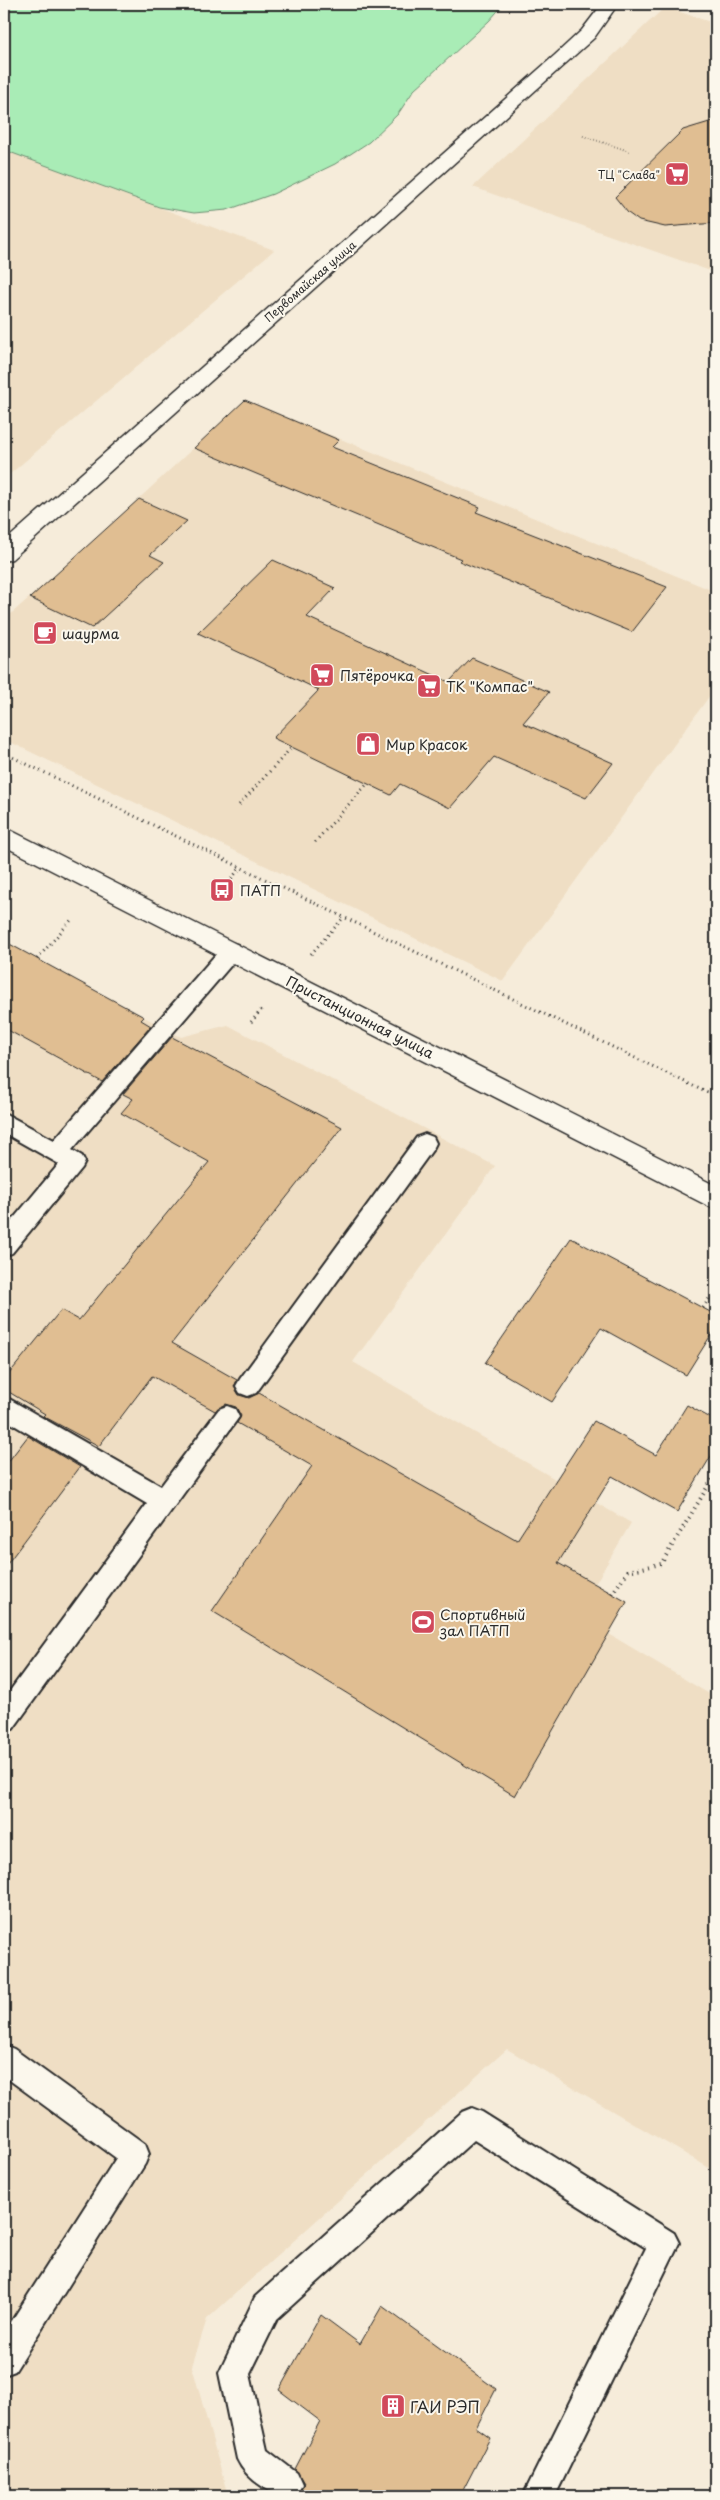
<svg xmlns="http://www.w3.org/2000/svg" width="720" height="2500" font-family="'Playpen Sans',sans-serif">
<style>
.built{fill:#efdec4}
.green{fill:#a9ecb6;stroke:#6a8c70}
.building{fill:#e0be92;stroke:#2b2b2b}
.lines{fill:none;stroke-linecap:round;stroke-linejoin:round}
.lane-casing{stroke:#2b2b2b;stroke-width:4}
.secondary-casing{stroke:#2b2b2b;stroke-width:3}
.path-far2{stroke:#2b2b2b;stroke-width:2;stroke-dasharray:0.5 2.5;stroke-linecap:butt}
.path-far1{stroke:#2b2b2b;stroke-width:3;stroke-dasharray:1 4;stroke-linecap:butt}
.path{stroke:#2b2b2b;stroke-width:4;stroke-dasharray:1 4.5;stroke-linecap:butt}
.lane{fill:#fbf7ec;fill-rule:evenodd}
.secondary{fill:#fbf7ec;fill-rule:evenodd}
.labels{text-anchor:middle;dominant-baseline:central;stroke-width:4;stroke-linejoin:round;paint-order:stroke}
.far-poi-label{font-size:11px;fill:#2b2b2b;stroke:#fbf7ec;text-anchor:end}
.far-street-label{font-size:11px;fill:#2b2b2b;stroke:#fbf7ec}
.poi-label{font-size:14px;fill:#2b2b2b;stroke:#fbf7ec;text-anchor:start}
.street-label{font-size:14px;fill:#2b2b2b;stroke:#fbf7ec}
.near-poi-label{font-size:16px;fill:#2b2b2b;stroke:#fbf7ec;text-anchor:start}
</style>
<rect width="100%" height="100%" fill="#f6ecda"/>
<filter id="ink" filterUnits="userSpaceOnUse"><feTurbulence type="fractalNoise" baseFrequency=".02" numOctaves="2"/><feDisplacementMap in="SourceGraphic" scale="10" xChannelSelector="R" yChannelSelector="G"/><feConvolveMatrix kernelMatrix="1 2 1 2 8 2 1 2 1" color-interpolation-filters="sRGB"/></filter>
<g filter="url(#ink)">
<path class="built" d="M665,7L716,24V273L473,187Z
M4,150L274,250L4,479Z
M245,400L716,592V687L503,981L4,739V620L102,533Z
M4,941L181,1037L228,1025L495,1166L353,1362L631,1523L595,1584L627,1602L609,1634L716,1698V2172L507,2049L207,2319L192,2366L228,2496H4Z"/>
<path class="green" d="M4,4H504L489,21L414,90L398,114L369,142L335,164L273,194L227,210L194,213L159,207L4,150Z"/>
<path class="building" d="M716,120V223L665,227L639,221L628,213L615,197L683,130Z
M245,400L339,440L332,447L480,507L476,512L667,587L632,632L459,561L461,559L194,448Z
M139,499L187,521L150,555L164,562L92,628L30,598Z
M273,560L335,588L307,617L449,682L472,658L549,692L523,723L613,763L586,798L494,757L450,808L400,784L391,795L273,738L319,690L198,633Z
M4,941L144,1017L141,1020L151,1026L102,1082L4,1028Z
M172,1037L342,1127L172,1343L237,1380L234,1387L239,1395L249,1398L259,1393L517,1540L594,1421L656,1455L687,1405L716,1421V1448L677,1512L612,1476L558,1563L627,1602L515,1796L212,1611L312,1466L237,1423L241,1416L236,1407L226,1404L215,1411L152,1376L99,1446L43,1416L45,1414L4,1389V1380L61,1310L79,1320L209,1162L121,1113L133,1099L123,1094Z
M571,1238L716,1315V1327L686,1375L601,1328L552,1402L485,1363Z
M28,1436L80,1467L4,1568V1467Z
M382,2306L496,2389L476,2428L490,2438L460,2496H298L304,2483L295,2469L320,2421L279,2390L321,2315L360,2344Z"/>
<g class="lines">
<defs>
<path id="lane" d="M231,943L238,945L241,951L238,957L72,1150L82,1156L85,1162L82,1168L12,1253L4,1256V1230L59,1164L4,1133V1113L54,1140L224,945Z
M425,1134L433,1137L436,1143L433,1149L256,1393L248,1396L240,1393L236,1386L240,1379L417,1137Z
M4,1396L161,1486L219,1409L227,1406L235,1409L239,1417L13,1729L4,1733V1699L147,1504L4,1419Z
M4,2045L14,2049L145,2144L149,2154L145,2164L15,2371L4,2375V2333L116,2158L4,2076Z
M472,2108L482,2112L674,2233L679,2243L555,2496H523L646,2248L474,2140L277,2319L250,2374L267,2450L297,2473L302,2484L297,2495C275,2500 246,2479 237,2459L219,2373L255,2297L462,2112Z"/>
<path id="secondary" d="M602,4H618L594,38L12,559L4,561V542L555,55L582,30Z
M4,827L716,1186V1210L4,846Z"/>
</defs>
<use href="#lane" class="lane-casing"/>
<use href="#secondary" class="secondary-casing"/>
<path class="path-far2" d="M583,136L629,151"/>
<path class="path-far1" d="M4,753L716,1097
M239,805L292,747
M315,842L367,784
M222,890L241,867
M311,954L344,917
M37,959L73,918
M251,1022L262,1009
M703,1308L710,1297L716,1301"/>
<path class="path" d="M612,1594L628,1571L661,1564L716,1473"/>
<use href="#lane" class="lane"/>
<use href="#secondary" class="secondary"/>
</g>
</g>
<defs>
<symbol id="supermarket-square" viewBox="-11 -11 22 22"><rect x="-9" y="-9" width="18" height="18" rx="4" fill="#d1495b" stroke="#fbf7ec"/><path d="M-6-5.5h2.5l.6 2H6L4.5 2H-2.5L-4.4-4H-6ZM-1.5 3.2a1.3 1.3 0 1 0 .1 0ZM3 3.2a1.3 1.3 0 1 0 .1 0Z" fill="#fff"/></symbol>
<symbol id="cafe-square" viewBox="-11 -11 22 22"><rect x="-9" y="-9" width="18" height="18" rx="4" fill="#d1495b" stroke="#fbf7ec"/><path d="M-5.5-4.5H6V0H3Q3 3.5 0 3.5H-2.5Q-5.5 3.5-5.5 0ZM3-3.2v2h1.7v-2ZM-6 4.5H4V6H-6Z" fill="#fff"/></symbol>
<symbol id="shop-square" viewBox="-11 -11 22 22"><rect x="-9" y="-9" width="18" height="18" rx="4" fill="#d1495b" stroke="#fbf7ec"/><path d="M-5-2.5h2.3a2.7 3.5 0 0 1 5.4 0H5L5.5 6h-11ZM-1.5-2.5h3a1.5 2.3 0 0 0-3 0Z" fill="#fff"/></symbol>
<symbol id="bus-square" viewBox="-11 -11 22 22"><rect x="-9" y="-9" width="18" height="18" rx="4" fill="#d1495b" stroke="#fbf7ec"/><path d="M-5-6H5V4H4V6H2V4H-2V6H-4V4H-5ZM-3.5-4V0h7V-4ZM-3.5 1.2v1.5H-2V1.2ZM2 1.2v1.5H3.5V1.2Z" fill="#fff"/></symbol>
<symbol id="stadium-square" viewBox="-11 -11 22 22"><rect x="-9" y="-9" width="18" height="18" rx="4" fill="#d1495b" stroke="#fbf7ec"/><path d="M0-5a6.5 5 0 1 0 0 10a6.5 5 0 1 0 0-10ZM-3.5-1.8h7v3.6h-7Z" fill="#fff"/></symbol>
<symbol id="building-square" viewBox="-11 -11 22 22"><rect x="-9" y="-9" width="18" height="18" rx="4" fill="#d1495b" stroke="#fbf7ec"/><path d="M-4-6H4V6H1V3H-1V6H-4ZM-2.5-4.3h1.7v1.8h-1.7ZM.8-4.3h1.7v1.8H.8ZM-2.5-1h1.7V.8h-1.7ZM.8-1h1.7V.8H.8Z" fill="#fff"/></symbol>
</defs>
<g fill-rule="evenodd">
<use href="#supermarket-square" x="663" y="160" width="28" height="28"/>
<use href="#cafe-square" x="31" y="619" width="28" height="28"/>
<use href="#supermarket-square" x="308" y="661" width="28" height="28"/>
<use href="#supermarket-square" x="415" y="672" width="28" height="28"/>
<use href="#shop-square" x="354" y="730" width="28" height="28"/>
<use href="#bus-square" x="208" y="876" width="28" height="28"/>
<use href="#stadium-square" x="409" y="1608" width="28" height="28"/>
<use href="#building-square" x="379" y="2392" width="28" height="28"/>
</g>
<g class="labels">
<g class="far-poi-label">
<text x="660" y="174">ТЦ "Слава"</text>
</g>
<g class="far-street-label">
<text transform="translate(310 281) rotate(-41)">Первомайская улица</text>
</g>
<g class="poi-label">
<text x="62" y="633">шаурма</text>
<text x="340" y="675">Пятёрочка</text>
<text x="446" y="686">ТК "Компас"</text>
<text x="386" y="744">Мир Красок</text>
<text x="240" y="890">ПАТП</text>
<text x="440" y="1614">Спортивный<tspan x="440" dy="16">зал ПАТП</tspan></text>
</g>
<g class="street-label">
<text transform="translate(360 1017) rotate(27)">Пристанционная улица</text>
</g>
<g class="near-poi-label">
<text x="410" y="2406">ГАИ РЭП</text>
</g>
</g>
<rect width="720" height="2500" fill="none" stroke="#fbf7ec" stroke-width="20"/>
<rect x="10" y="10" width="700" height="2480" fill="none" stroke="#2b2b2b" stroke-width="2" filter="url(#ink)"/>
</svg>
